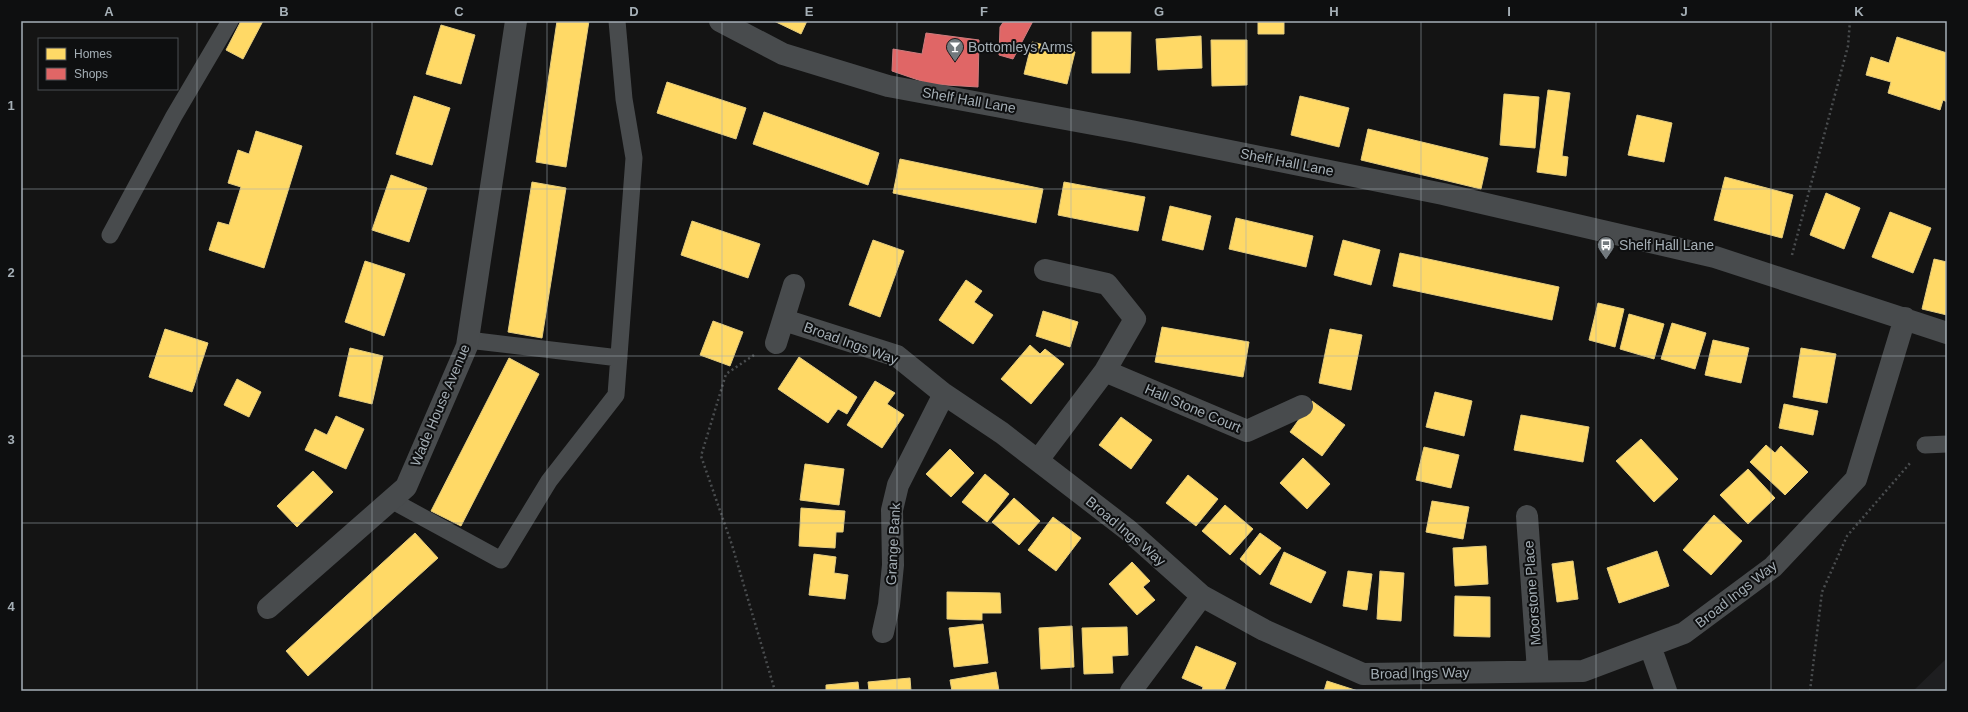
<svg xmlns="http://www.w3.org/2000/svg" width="1968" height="712" font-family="Helvetica,sans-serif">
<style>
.built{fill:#1e1e20}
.homes{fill:#ffd966;stroke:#e4cc7e}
.shops{fill:#e06666;stroke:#ce7c7e}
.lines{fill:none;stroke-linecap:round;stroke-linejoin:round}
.path{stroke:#4a4d4f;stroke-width:2.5;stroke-dasharray:2 3;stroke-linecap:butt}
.service{stroke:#484b4d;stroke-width:17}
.minor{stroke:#484b4d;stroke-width:22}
.grid{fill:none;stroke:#a5afb6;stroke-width:1;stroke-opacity:0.55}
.labels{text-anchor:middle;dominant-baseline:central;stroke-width:4;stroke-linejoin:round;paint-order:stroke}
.poi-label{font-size:14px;fill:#a5afb6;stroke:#0e0f10;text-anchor:start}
.street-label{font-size:14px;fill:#a5afb6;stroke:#0e0f10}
.neatline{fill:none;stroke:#a5afb6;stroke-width:1.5}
.grid-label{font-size:13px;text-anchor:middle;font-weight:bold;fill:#a5afb6}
</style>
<rect width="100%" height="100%" fill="#141414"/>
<path class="built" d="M1947,658V691H1913L1945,660Z"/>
<path class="homes" d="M241,21H263L243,59L226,50Z
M557,21H589L566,167L536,162Z
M774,21H807L801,34Z
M1258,21H1284V34H1258Z
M441,25L475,35L461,84L426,74Z
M1092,32H1131L1130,73H1092Z
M1201,36L1202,68L1158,70L1156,39Z
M1897,37L1947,53V102L1943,100L1940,110L1888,93L1891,82L1866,75L1871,57L1889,63Z
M1211,40H1247V85L1212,86Z
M1032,42L1075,52L1067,84L1024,74Z
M667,82L746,108L736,139L657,113Z
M1548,90L1570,93L1562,156L1568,157L1566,176L1537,172Z
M1504,94L1539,97L1535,148L1500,145Z
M414,96L450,108L432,165L396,154Z
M1300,96L1349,108L1339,147L1291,135Z
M764,112L879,153L868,185L753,144Z
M1637,115L1672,123L1664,162L1628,155Z
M1368,129L1488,158L1481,189L1361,160Z
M256,131L302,146L264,268L209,250L218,222L229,225L241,187L228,183L238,150L249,154Z
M900,159L1043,189L1036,223L893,193Z
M391,175L427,188L409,242L372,230Z
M1725,177L1793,195L1782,238L1714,220Z
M532,182L566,188L542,338L508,332Z
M1064,182L1145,197L1138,231L1058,215Z
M1826,193L1860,208L1844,249L1810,235Z
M1170,206L1211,216L1203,250L1162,240Z
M1890,212L1931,228L1913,273L1872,257Z
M1236,218L1313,236L1306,267L1229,249Z
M692,221L760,244L748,278L681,255Z
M873,240L904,251L880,317L849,305Z
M1343,240L1380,250L1371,285L1334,275Z
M1400,253L1559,287L1552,320L1393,286Z
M1934,259L1947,262V315L1922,309Z
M365,261L405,274L384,336L345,322Z
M966,280L982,291L974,302L993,315L973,344L939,320Z
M1598,303L1624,309L1615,347L1589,340Z
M1043,311L1078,322L1070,347L1036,336Z
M1629,314L1664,324L1654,359L1620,349Z
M713,321L743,332L730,366L700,355Z
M1672,323L1706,333L1695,369L1661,359Z
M1162,327L1249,342L1243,377L1155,362Z
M165,329L208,343L192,392L149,377Z
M1330,329L1362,335L1351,390L1319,383Z
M1713,340L1749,348L1741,383L1705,375Z
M1030,345L1040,354L1045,349L1064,364L1031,404L1001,379Z
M350,348L383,356L372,404L339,396Z
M1801,348L1836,354L1827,403L1793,397Z
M799,357L857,397L847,414L838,409L828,423L778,389Z
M509,358L539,374L461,526L431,511Z
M237,379L261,392L249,417L224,405Z
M875,381L895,393L887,404L904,415L882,448L847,425Z
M1435,392L1472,401L1464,436L1426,427Z
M1312,401L1345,425L1322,456L1290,432Z
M1784,404L1818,411L1813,435L1779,428Z
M1521,415L1589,427L1583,462L1514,450Z
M336,416L364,429L346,469L305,450L315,429L327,435Z
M1121,417L1152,440L1131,469L1099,445Z
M1641,439L1678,479L1654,502L1616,461Z
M1766,445L1775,453L1781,446L1808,472L1785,495L1750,462Z
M1424,447L1459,455L1451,488L1416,480Z
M950,449L974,473L951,497L926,474Z
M1303,458L1330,484L1307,509L1280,483Z
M805,464L844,469L839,505L800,500Z
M1748,469L1775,498L1748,524L1720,495Z
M313,471L333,492L297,527L277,506Z
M985,474L1009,494L987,522L962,502Z
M1188,475L1218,499L1196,526L1166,503Z
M1014,498L1040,521L1019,545L992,522Z
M1432,501L1469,507L1463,539L1426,532Z
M1225,505L1253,529L1230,555L1202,531Z
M801,508L845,511L843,532H836L835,548L799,546Z
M1714,515L1742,541L1711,575L1683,550Z
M1053,517L1081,538L1056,571L1028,550Z
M415,533L438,558L308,676L286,651Z
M1260,533L1281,548L1260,575L1240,559Z
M1486,546L1488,584L1455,586L1453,548Z
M1657,551L1669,586L1619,603L1607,568Z
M1284,552L1326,572L1311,603L1270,584Z
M814,554L836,557L834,573L848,575L845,599L809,595Z
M1573,561L1578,599L1557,602L1552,564Z
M1132,562L1150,581L1143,587L1155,600L1137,615L1109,584Z
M1348,571L1372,574L1367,610L1343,606Z
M1380,571L1404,573L1401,621L1377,619Z
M947,592L1000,593L1001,613H982V620L947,619Z
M1455,596L1490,597V637L1454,636Z
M983,624L988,663L954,667L949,628Z
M1072,626L1074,667L1041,669L1039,628Z
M1127,627L1128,655L1112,656L1113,673L1084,674L1082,628Z
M1196,646L1236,663L1224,691H1202L1203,687L1182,678Z
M996,672L999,691H952L950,680Z
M910,678L911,691H869L868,682Z
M1327,681L1358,691H1324Z
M858,682L859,691H826V685Z"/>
<path class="shops" d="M1004,21H1033L1013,59L999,55L1000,27Z
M926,33L979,40L978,87L930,84L892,71L893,49L922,54Z"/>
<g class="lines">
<path class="path" d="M1792,255L1848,46L1850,21
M754,355L726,374L701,456L732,545L775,691
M1810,691L1822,592L1847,536L1911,462"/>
<path class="service" d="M110,235L174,116L230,21
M468,340L619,358
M1925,445L1947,444
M391,500L501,560L549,481L616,395L634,158L624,99L617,21"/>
<path class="minor" d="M720,21L783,54L888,86L1131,131L1443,194L1715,257L1947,333
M784,320L897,356L944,394L1002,433L1128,530L1202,596L1264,630L1363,674L1583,671L1684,633L1773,567L1856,479L1905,318
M776,343L794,285
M1105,371L1247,431L1302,406
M1038,460L1105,371L1135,319L1107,284L1045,270
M1527,516L1538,671
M268,608L406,487L467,346L516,21
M883,632L889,605L893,565L892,510L898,485L944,394
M1650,646L1666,691
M1131,691L1202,596"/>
</g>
<path class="grid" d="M197,21V691M372,21V691M547,21V691M722,21V691M897,21V691M1071,21V691M1246,21V691M1421,21V691M1596,21V691M1771,21V691M21,189H1947M21,356H1947M21,523H1947"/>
<defs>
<symbol id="bar-pin" viewBox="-11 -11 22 30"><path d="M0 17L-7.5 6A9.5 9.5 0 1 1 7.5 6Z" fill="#72797d" stroke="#0e0f10"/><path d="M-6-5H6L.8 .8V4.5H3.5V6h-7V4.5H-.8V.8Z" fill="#fff"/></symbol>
<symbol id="bus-pin" viewBox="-11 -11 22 30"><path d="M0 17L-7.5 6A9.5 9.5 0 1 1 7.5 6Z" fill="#72797d" stroke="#0e0f10"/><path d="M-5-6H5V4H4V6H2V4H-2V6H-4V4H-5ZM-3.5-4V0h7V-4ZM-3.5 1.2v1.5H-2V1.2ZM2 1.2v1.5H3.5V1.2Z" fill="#fff"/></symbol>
</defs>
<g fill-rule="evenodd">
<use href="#bar-pin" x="945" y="37" width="20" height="27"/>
<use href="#bus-pin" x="1596" y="235" width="20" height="27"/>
</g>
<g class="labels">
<g class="poi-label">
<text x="968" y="47">Bottomleys Arms</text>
<text x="1619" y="245">Shelf Hall Lane</text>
</g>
<g class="street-label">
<text transform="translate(969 100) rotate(10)">Shelf Hall Lane</text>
<text transform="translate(1287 162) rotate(11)">Shelf Hall Lane</text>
<text transform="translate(851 343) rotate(20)">Broad Ings Way</text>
<text transform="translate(440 405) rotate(-67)">Wade House Avenue</text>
<text transform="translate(1193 408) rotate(23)">Hall Stone Court</text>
<text transform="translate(1126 531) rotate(40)">Broad Ings Way</text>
<text transform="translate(893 544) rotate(-87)">Grange Bank</text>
<text transform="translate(1532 593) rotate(-94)">Moorstone Place</text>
<text transform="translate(1736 594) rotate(-38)">Broad Ings Way</text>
<text transform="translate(1420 673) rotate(-1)">Broad Ings Way</text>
</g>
</g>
<rect width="1968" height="712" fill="none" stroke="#0e0f10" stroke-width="44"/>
<rect x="38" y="38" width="140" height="52" fill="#0e0f10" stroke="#4a4f52"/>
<rect x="46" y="48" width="20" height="12" fill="#ffd966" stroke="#4a4f52"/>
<text x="74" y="58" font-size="12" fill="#a5afb6">Homes</text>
<rect x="46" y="68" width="20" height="12" fill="#e06666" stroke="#4a4f52"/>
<text x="74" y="78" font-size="12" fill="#a5afb6">Shops</text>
<rect x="22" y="22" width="1924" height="668" class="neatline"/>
<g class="grid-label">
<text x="109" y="16">A</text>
<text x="284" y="16">B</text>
<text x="459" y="16">C</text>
<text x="634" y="16">D</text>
<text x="809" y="16">E</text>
<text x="984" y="16">F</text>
<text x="1159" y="16">G</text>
<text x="1334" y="16">H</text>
<text x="1509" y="16">I</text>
<text x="1684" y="16">J</text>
<text x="1859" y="16">K</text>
<text x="11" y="110">1</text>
<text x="11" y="277">2</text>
<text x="11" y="444">3</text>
<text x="11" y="611">4</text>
</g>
</svg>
